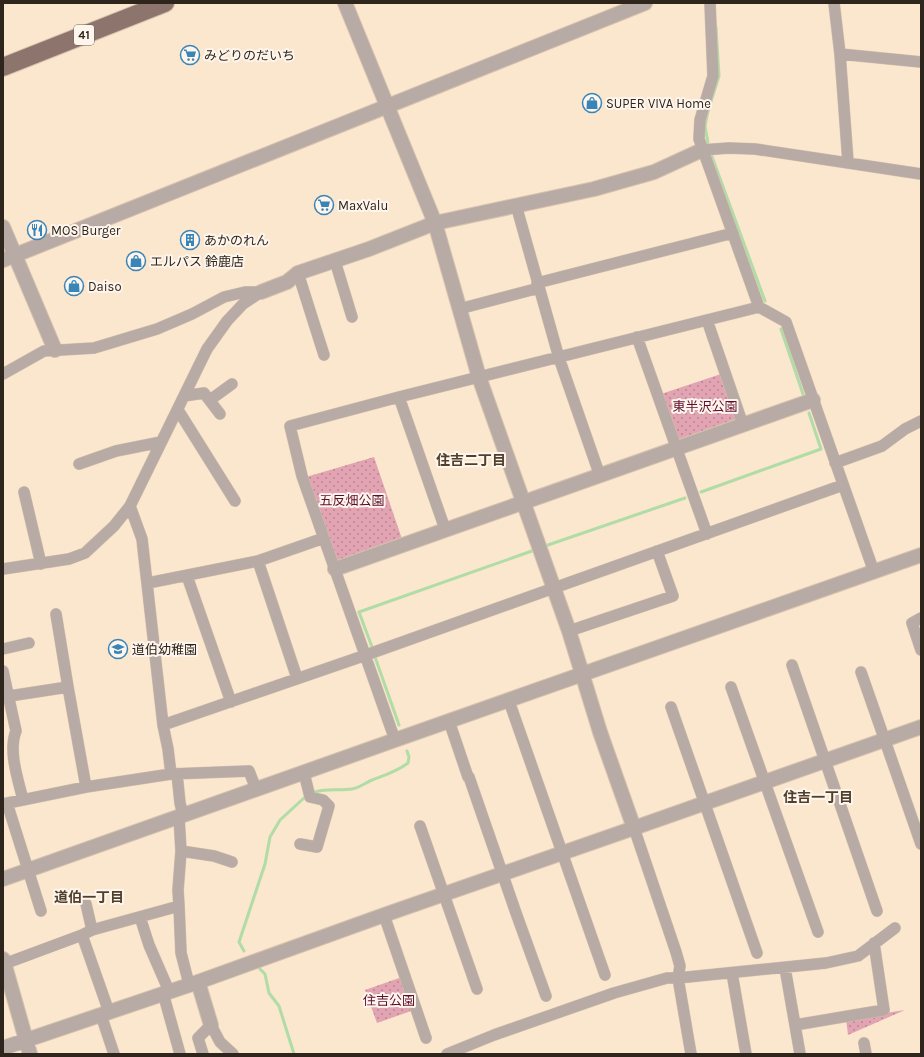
<svg xmlns="http://www.w3.org/2000/svg" width="924" height="1057" font-family="Karla,'Noto Sans JP',sans-serif">
<style>
.green{fill:url(#green-dots)}
.lines{fill:none;stroke-linecap:round;stroke-linejoin:round}
.stream{stroke:#b0dca6;stroke-width:3}
.minor-casing{stroke:#d6c3ae;stroke-width:12}
.tertiary-casing{stroke:#d6c3ae;stroke-width:16}
.primary-casing{stroke:#d6c3ae;stroke-width:20}
.minor{stroke:#b8aaa5;stroke-width:11}
.tertiary{stroke:#b8aaa5;stroke-width:14}
.primary{stroke:#8d746d;stroke-width:18}
.labels{text-anchor:middle;dominant-baseline:central;stroke-width:4;stroke-linejoin:round;paint-order:stroke}
.shield{fill:#fef5ec;stroke:#6c645b;stroke-width:1}
.shield-label{font-size:12px;font-weight:bold;fill:#2e261d}
.poi-label{font-size:13px;fill:#2e261d;stroke:#fef5ec;text-anchor:start}
.park-label{font-size:13px;fill:#5f0d2d;stroke:#fef5ec}
.neighbourhood-label{font-size:14px;font-weight:bold;fill:#503f2b;stroke:#fef5ec}
</style>
<defs>
<pattern id="green-dots" width="8" height="8" patternUnits="userSpaceOnUse"><rect width="8" height="8" fill="#e2a4b3"/><path d="M2 2h.1M6 6h.1" fill="none" stroke="#b88591" stroke-width="1.8" stroke-linecap="round"/></pattern>
</defs>
<rect width="100%" height="100%" fill="#fbe6ce"/>
<path class="green" d="M721,374L737,418L733,423L682,440L677,438L661,394Z
M374,457L402,539L338,561L336,560L306,477Z
M402,977L414,1010L377,1023L365,990Z
M905,1010L848,1035L846,1019Z"/>
<g class="lines">
<path class="stream" d="M708,143L705,126L708,111L719,76L716,27
M711,154L765,301
M781,329L803,394
M701,492L821,449L809,413
M548,545L685,498
M372,647L359,612L532,551
M375,657L399,725
M315,792C327,788 339,791 352,789C359,788 365,783 372,780C385,775 396,772 408,763L409,757L407,751
M244,951L239,942L265,864L270,837L280,820L304,798
M260,969L265,974L269,993L279,1006L294,1054"/>
<defs>
<path id="minor" d="M710,3L713,76L700,120L699,139L759,307L786,322L874,572
M834,3L840,54L848,162
M840,54L921,62
M702,150L729,148L755,149L921,174
M516,205L559,358L600,476
M335,261L352,317
M298,273L324,355
M537,283L733,233
M459,309L539,288
M707,320L743,425
M637,337L707,534
M3,374L44,351L94,348L157,329L192,314L224,297L245,292H261
M184,396L204,393L220,414
M399,397L445,529
M210,400L232,384
M178,410L235,501
M835,463L882,446L905,429L921,421
M79,464L116,451L161,442
M24,492L41,564
M130,506L142,539L163,725L168,749L171,774
M258,561L297,678
M3,569L69,559L85,553L114,526L130,506L207,349L227,321L243,304L261,292
M187,576L231,702
M148,583L258,561L324,538
M56,614L68,687L86,787
M921,618L912,623L921,650
M569,631L673,596L657,551
M3,649L29,643
M792,665L877,911
M3,671L16,731C8,751 18,779 23,800
M861,672L921,844
M731,687L818,932
M3,697L68,687
M509,701L605,975
M671,707L757,953
M449,721L468,777
M163,725L366,655L843,485
M395,740L302,476L290,426L399,397L759,307
M177,774L180,803L183,815
M469,777L516,913L546,996
M7,803L41,911
M3,804L86,787L171,774L249,771L256,789
M420,826L477,989
M634,828L676,952L680,966L678,978L691,1054
M300,844L317,847L329,806L323,800L310,797L304,773
M181,851L214,856L232,862
M86,904L92,930
M179,906L178,890L181,851L179,817
M384,915L426,1038
M140,917L149,945L169,991
M82,935L109,1012
M4,964L82,935L92,930L179,906L181,953L189,984
M785,968L795,1025L884,1010L874,943
M732,973L746,1054
M163,993L180,1054
M101,1015L114,1054
M795,1025L800,1054
M864,1043L866,1054
M203,1054L198,1038L211,1025L220,1042L233,1054
M447,1054L494,1035L614,993L667,978H678L826,963L858,956L895,928"/>
<path id="tertiary" d="M345,3L435,223L479,377L569,631L600,732L634,828
M3,227L55,350
M3,260L645,3
M261,292L287,282L298,273L369,249L435,223L594,189L654,172L702,150
M335,569L813,400
M3,879L395,740L921,555
M3,959L30,1054
M198,982L211,1025
M3,1048L198,982L384,915L634,828L921,727"/>
<path id="primary" d="M3,67L165,3"/>
</defs>
<use href="#minor" class="minor-casing"/>
<use href="#tertiary" class="tertiary-casing"/>
<use href="#primary" class="primary-casing"/>
<use href="#minor" class="minor"/>
<use href="#tertiary" class="tertiary"/>
<use href="#primary" class="primary"/>
</g>
<defs>
<symbol id="supermarket-ring" viewBox="-11 -11 22 22"><circle r="9.5" fill="#fef5ec" stroke="#3985b8" stroke-width="1.5"/><path d="M-6-5.5h2.5l.6 2H6L4.5 2H-2.5L-4.4-4H-6ZM-1.5 3.2a1.3 1.3 0 1 0 .1 0ZM3 3.2a1.3 1.3 0 1 0 .1 0Z" fill="#3985b8"/></symbol>
<symbol id="shop-ring" viewBox="-11 -11 22 22"><circle r="9.5" fill="#fef5ec" stroke="#3985b8" stroke-width="1.5"/><path d="M-5-2.5h2.3a2.7 3.5 0 0 1 5.4 0H5L5.5 6h-11ZM-1.5-2.5h3a1.5 2.3 0 0 0-3 0Z" fill="#3985b8"/></symbol>
<symbol id="restaurant-ring" viewBox="-11 -11 22 22"><circle r="9.5" fill="#fef5ec" stroke="#3985b8" stroke-width="1.5"/><path d="M-5-6h1v4h1v-4h1v4h1v-4h1v5L-1.5 .5V6h-2V.5L-5-1ZM5-6V6H3V1.5H1.5Q1.5-4 5-6Z" fill="#3985b8"/></symbol>
<symbol id="building-ring" viewBox="-11 -11 22 22"><circle r="9.5" fill="#fef5ec" stroke="#3985b8" stroke-width="1.5"/><path d="M-4-6H4V6H1V3H-1V6H-4ZM-2.5-4.3h1.7v1.8h-1.7ZM.8-4.3h1.7v1.8H.8ZM-2.5-1h1.7V.8h-1.7ZM.8-1h1.7V.8H.8Z" fill="#3985b8"/></symbol>
<symbol id="school-ring" viewBox="-11 -11 22 22"><circle r="9.5" fill="#fef5ec" stroke="#3985b8" stroke-width="1.5"/><path d="M0-5L7-2L0 1L-7-2ZM-4 1L0 2.5L4 1V4Q0 6-4 4Z" fill="#3985b8"/></symbol>
</defs>
<g fill-rule="evenodd">
<use href="#supermarket-ring" x="179" y="44" width="22" height="22"/>
<use href="#shop-ring" x="581" y="92" width="22" height="22"/>
<use href="#supermarket-ring" x="313" y="194" width="22" height="22"/>
<use href="#restaurant-ring" x="26" y="219" width="22" height="22"/>
<use href="#building-ring" x="179" y="229" width="22" height="22"/>
<use href="#shop-ring" x="125" y="250" width="22" height="22"/>
<use href="#shop-ring" x="63" y="275" width="22" height="22"/>
<use href="#school-ring" x="107" y="638" width="22" height="22"/>
</g>
<g class="labels">
<rect class="shield" x="74" y="25" width="20" height="20" rx="3"/>
<g class="shield-label">
<text x="84" y="35">41</text>
</g>
<g class="poi-label">
<text x="204" y="55">みどりのだいち</text>
<text x="606" y="103">SUPER VIVA Home</text>
<text x="338" y="205">MaxValu</text>
<text x="51" y="230">MOS Burger</text>
<text x="204" y="240">あかのれん</text>
<text x="150" y="261">エルパス 鈴鹿店</text>
<text x="88" y="286">Daiso</text>
<text x="132" y="649">道伯幼稚園</text>
</g>
<g class="park-label">
<text x="705" y="406">東半沢公園</text>
<text x="352" y="500">五反畑公園</text>
<text x="389" y="1000">住吉公園</text>
</g>
<g class="neighbourhood-label">
<text x="471" y="460">住吉二丁目</text>
<text x="818" y="797">住吉一丁目</text>
<text x="89" y="897">道伯一丁目</text>
</g>
</g>
<rect width="924" height="1057" fill="none" stroke="#2e261d" stroke-width="8"/>
</svg>
